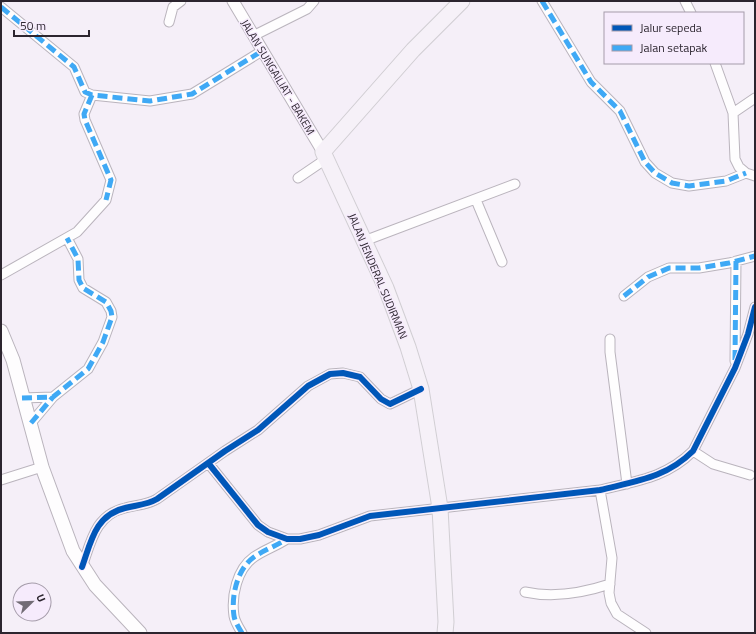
<svg xmlns="http://www.w3.org/2000/svg" width="756" height="634" font-family="'Titillium Web',sans-serif">
<style>
.lines{fill:none;stroke-linecap:round;stroke-linejoin:round}
.minor-casing{stroke:#bab4bd;stroke-width:11}
.tertiary-casing{stroke:#bab4bd;stroke-width:13}
.secondary-casing{stroke:#bab4bd;stroke-width:15}
.trunk-casing{stroke:#d1ced3;stroke-width:17}
.minor{stroke:#fefdfe;stroke-width:9}
.tertiary{stroke:#fefdfe;stroke-width:11}
.secondary{stroke:#fefdfe;stroke-width:13}
.trunk{stroke:#f6f1f8;stroke-width:15}
.quiet{stroke:#3fa9f5;stroke-width:5;stroke-dasharray:10 5;stroke-linecap:butt}
.cycleway-casing{stroke:#f6ebfc;stroke-width:8}
.cycleway{stroke:#0057b8;stroke-width:6}
.labels{text-anchor:middle;dominant-baseline:central;stroke-width:3;stroke-linejoin:round;paint-order:stroke}
.street-label{font-size:11px;fill:#2c252f;stroke:#f6ebfc}
</style>
<rect width="100%" height="100%" fill="#f5eff8"/>
<g class="lines">
<defs>
<path id="minor" d="M542,1L591,82L620,111L645,162L655,173L672,183L689,186L726,181L746,173
M685,1L691,13
M1,7L74,67L85,92L92,95L150,101L192,94L262,51
M169,22L173,7L181,1
M253,36L307,9L314,1
M715,63L733,113L735,159L739,167L746,173L755,176
M733,113L755,98
M298,178L326,159
M476,200L502,262
M364,241L515,184
M1,275L77,232L106,200L111,180L85,120L84,114L92,95
M624,296L648,277L669,268H699L729,263L755,256
M610,339V352L627,484
M735,361L736,261
M22,398L53,397L88,369L103,342L112,317L111,311L106,302L83,288L79,280L78,259L67,238
M31,423L53,397
M693,451L713,464L750,475
M209,464L258,525L268,532L287,539H300L319,535L370,516L600,490C636,481 666,478 693,451L735,368L748,334L755,307
M1,480L42,467
M600,490L612,558L609,593L611,603L617,614L646,633
M82,567C91,542 95,515 125,508C136,505 147,505 157,499L225,451L258,430L308,386L330,374L343,373L360,377L381,399L390,404L421,389
M525,592C553,598 583,593 610,584
M242,633C239,628 235,622 234,616C231,596 237,569 254,557C264,550 276,546 287,539"/>
<path id="tertiary" d="M233,1L323,152"/>
<path id="secondary" d="M1,331L13,360L42,467L73,551L95,585L140,633"/>
<path id="trunk" d="M445,633L446,622L440,508L421,389L408,347L386,288L323,152L413,50L462,1"/>
</defs>
<use href="#minor" class="minor-casing"/>
<use href="#tertiary" class="tertiary-casing"/>
<use href="#secondary" class="secondary-casing"/>
<use href="#trunk" class="trunk-casing"/>
<use href="#minor" class="minor"/>
<use href="#tertiary" class="tertiary"/>
<use href="#secondary" class="secondary"/>
<use href="#trunk" class="trunk"/>
<path class="quiet" d="M542,1L591,82L620,111L645,162L655,173L672,183L689,186L726,181L746,173
M1,7L74,67L85,92L92,95L150,101L192,94L262,51
M92,95L84,114L85,120L111,180L106,200
M624,296L648,277L669,268H699L729,263L755,256
M735,360L736,261
M22,398L53,397L88,369L103,342L112,317L111,311L106,302L83,288L79,280L78,259L67,238
M31,423L53,397
M242,633C239,628 235,622 234,616C231,596 237,569 254,557C264,550 276,546 287,539"/>
<defs>
<path id="cycleway" d="M209,464L258,525L268,532L287,539H300L319,535L370,516L600,490C636,481 666,478 693,451L735,368L748,334L755,307
M82,567C91,542 95,515 125,508C136,505 147,505 157,499L225,451L258,430L308,386L330,374L343,373L360,377L381,399L390,404L421,389"/>
</defs>
<use href="#cycleway" class="cycleway-casing"/>
<use href="#cycleway" class="cycleway"/>
</g>
<g class="labels">
<g class="street-label">
<text transform="translate(278 77) rotate(59)">JALAN SUNGAILIAT - BAKEM</text>
<text transform="translate(378 276) rotate(67)">JALAN JENDERAL SUDIRMAN</text>
</g>
</g>
<rect width="756" height="634" fill="none" stroke="#2c252f" stroke-width="4"/>
<rect x="604" y="12" width="140" height="52" fill="#f6ebfc" stroke="#a59caa"/>
<rect x="612" y="25" width="20" height="6" fill="#0057b8" stroke="#a59caa"/>
<text x="640" y="32" font-size="12" fill="#2c252f">Jalur sepeda</text>
<rect x="612" y="45" width="20" height="6" fill="#3fa9f5" stroke="#a59caa"/>
<text x="640" y="52" font-size="12" fill="#2c252f">Jalan setapak</text>
<g transform="translate(32 602) rotate(67)"><circle r="19" fill="#f6ebfc" stroke="#a59caa"/>
<path d="M0-3L7 15L0 10L-7 15Z" fill="#726c75"/>
<text y="-6" font-size="11" font-weight="bold" text-anchor="middle" fill="#2c252f">U</text>
</g>
<path d="M14 30v6h75v-6" fill="none" stroke="#2c252f" stroke-width="2"/>
<text x="20" y="30" font-size="12" fill="#2c252f" stroke="#f6ebfc" stroke-width="3" paint-order="stroke">50 m</text>
</svg>
